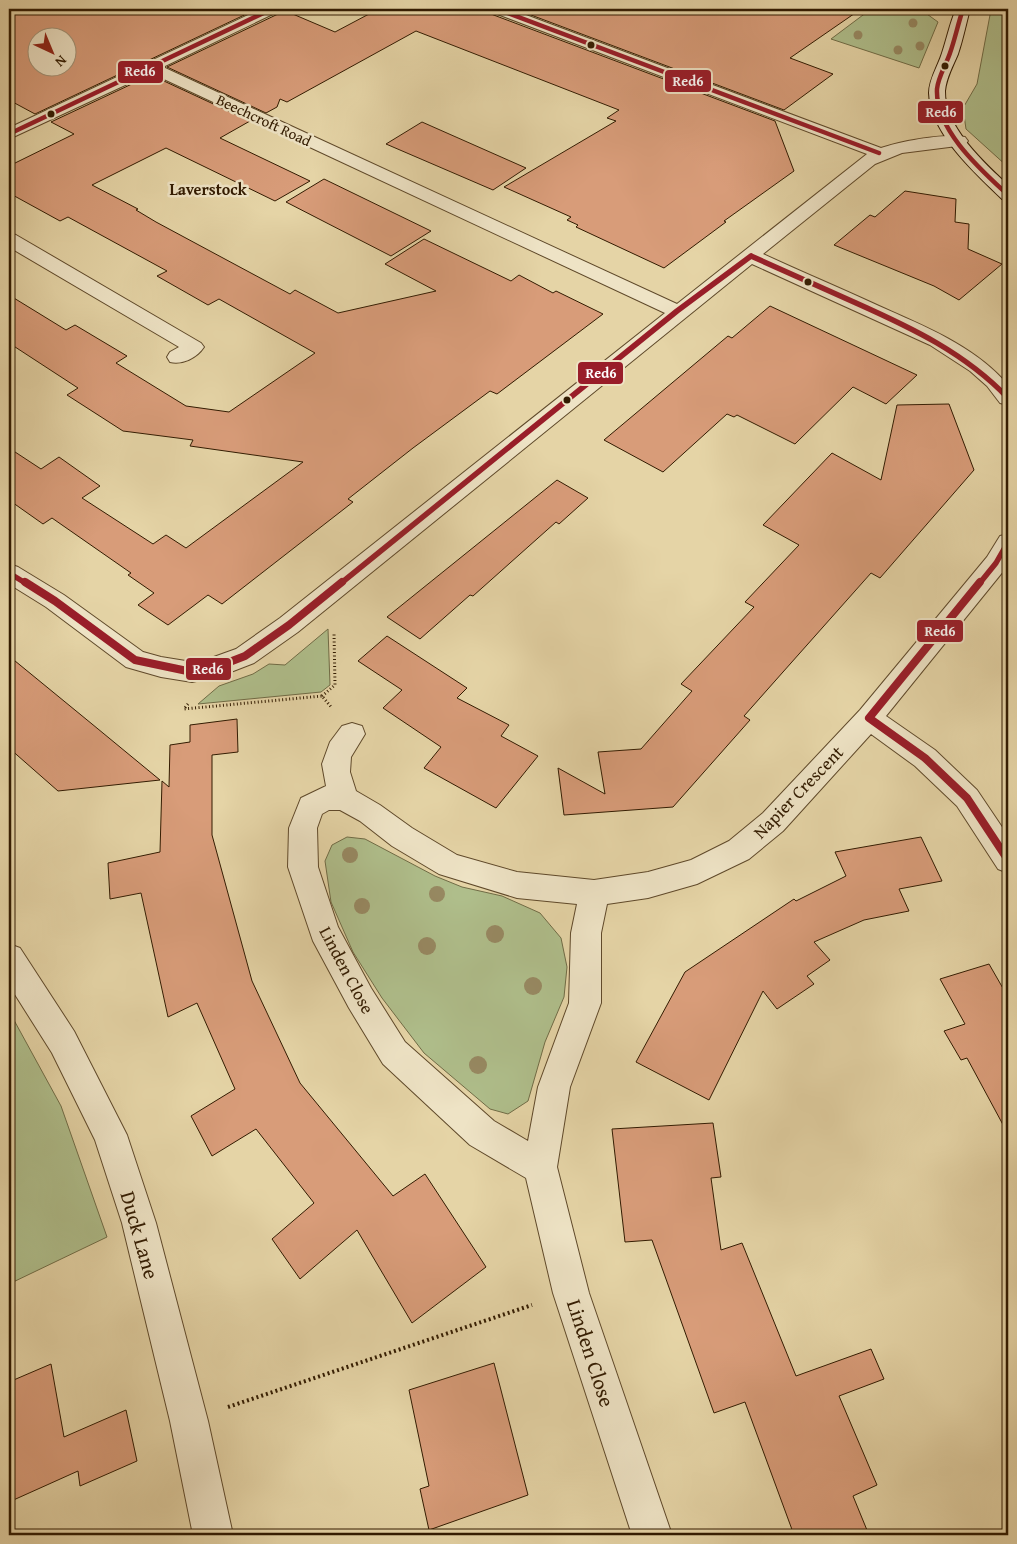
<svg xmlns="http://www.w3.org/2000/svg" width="1017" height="1544" font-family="'Gentium Book Plus',serif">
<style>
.green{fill:#afbe8b;stroke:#706c46}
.building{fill:#d89c79;stroke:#321b01;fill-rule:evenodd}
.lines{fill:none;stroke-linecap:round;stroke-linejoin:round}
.street-casing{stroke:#5f492a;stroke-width:2}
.secondary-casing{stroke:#321b01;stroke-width:2}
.path-far1{stroke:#321b01;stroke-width:3;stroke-dasharray:1 2.5;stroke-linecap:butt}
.path{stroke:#321b01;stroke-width:4;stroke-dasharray:2 3;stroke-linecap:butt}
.street{fill:#eee3c5;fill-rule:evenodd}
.secondary{fill:#eee3c5;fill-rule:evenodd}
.bus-1-far2-casing{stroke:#eee3c5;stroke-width:7}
.bus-1-far1-casing{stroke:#eee3c5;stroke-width:9}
.bus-1-casing{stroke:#eee3c5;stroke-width:11}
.bus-1-far2{stroke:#991d29;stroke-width:4.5}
.bus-1-far1{stroke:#991d29;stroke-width:5.5}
.bus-1{stroke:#991d29;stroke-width:8}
.tree{fill:#978962}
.bus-dot{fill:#321b01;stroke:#eee3c5;stroke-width:2}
.labels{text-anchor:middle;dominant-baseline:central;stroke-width:5;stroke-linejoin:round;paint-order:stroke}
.far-street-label{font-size:15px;fill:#321b01;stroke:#eee3c5}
.far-quarter-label{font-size:16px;font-weight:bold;fill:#321b01;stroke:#eee3c5}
.street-label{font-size:18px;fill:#321b01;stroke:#eee3c5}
.near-street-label{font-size:21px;fill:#321b01;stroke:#eee3c5}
.line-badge{stroke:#eee3c5;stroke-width:2}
.badge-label{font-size:14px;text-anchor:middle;font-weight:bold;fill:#fff}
</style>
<rect width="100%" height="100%" fill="#e5d4a6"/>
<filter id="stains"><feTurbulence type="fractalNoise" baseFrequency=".004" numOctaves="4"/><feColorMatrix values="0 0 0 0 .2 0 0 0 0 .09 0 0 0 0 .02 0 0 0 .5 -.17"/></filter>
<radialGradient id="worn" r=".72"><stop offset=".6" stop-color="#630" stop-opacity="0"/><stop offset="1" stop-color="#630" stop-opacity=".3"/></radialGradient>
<path class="green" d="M871,9H920L938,22L919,68L831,39Z
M993,9H1008V167L966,129L963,108L977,84L990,15Z
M328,629L330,685L321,692L198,704L219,686L253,674L269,664L285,665Z
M347,837L365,839L435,876L462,887L502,896L540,913L561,938L567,967L564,997L545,1042L528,1101L508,1114L490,1109L424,1053L382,998L353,952L331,902L325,861L332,845Z
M9,1011L61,1106L107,1237L9,1284Z"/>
<path class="building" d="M9,9H257L35,114L9,100ZM38,38H68V68H38Z
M281,9L335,32L369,14L365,12V9H488L491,14L775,121L794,171L724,221L726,222L664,268L576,227L578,225L567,220L571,217L504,187L616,121L607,118L619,110L416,31L287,102L280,99L277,107L266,113L167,67L278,14Z
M515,9H861L790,58L833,74L784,110Z
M151,75L250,121L220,138L310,181L275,201L166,148L92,185L138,209L136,210L156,222L290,294L295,290L338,313L436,291L385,264L424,239L511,281L519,275L553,293L556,291L603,314L497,394L490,391L413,448L348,499L353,502L222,604L208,595L168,625L138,605L154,593L128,575L131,573L52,518L43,524L9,500V448L41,469L59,457L100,486L82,498L153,544L166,535L186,548L303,462L190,446L193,440L123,431L67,395L78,388L9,343V295L66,330L75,325L127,356L116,363L186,406L229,412L315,353L219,299L208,305L157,276L167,271L68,217L60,221L9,193V166L74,134L51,122Z
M422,122L526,168L493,190L386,144Z
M324,179L431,231L391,256L286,202Z
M905,191L956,199L955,222L969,224L968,249L1002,264L959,300L934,286L834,245L870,215L875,217Z
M770,306L917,375L886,404L853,387L795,444L737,415L734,417L727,414L663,472L604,440L728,336L732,338Z
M949,404L974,470L880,578L871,573L783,672L744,716L750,720L673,807L564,815L558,768L605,794L598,752L641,749L692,691L681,684L754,607L745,602L799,545L763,525L832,453L881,480L897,405Z
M557,480L588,498L559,524L556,522L473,596L470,595L420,639L387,617Z
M387,636L467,688L457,698L509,725L501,736L538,756L496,808L424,768L441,747L383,708L402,690L358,661Z
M9,656L92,724L160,780L58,791L9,748Z
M237,719L238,752L212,755V835L252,981L300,1083L393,1196L425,1174L486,1267L412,1323L357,1230L300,1279L272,1239L314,1203L256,1129L212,1156L191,1116L235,1089L197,1003L168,1017L141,893L110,899L108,863L160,852L162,781L169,787L170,745L190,742V725Z
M921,837L942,881L899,889L909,911L864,920L814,942L830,960L807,976L814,984L777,1009L763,991L709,1100L636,1062L685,972L794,899L796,901L846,876L835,852Z
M989,964L1008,997V1134L967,1058L961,1060L944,1031L965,1024L940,979Z
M713,1123L721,1177L711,1178L721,1250L742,1243L796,1376L871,1349L884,1379L839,1396L877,1485L853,1496L869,1535H794L745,1402L714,1413L652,1240L625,1242L612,1129Z
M494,1363L528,1495L429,1530L420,1489L429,1486L409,1390Z
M51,1364L64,1437L126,1410L137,1461L80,1486L78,1471L9,1502V1382Z"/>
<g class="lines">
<defs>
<path id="street" d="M261,9H279L277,12L163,67L677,304L867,154L492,12L490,9H510L881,148C901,141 945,133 965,137L968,141L965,145L902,153L875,164L763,254C802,272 840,288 879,306C924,326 975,346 1008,385V405L1000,403L987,386L970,371L930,345L752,264L298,632L254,663L223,675L192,682L161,677L126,667L46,607L9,584V564L18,567L64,595L143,652L161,657L192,662L211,658L236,649L280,618L665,313L151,73L9,139V128Z
M9,233L16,235L201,343L204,347C197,358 182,365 170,362L167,357L170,352L179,347L9,247Z
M1008,534V563L1005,569L886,716L935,750L977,790L1008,836V873L998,869L957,806L915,766L871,734L783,831L749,859L697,884L648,898L607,904L601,933V1003L570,1087L557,1167L589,1293L672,1535H632L553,1293L526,1178L470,1145L383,1064L349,1008L313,941L288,867L289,828L301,798L326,786L322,764L330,742L342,726L352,723L362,726L365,734L351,757L350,772L356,791L380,805L412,828L457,855L517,872L594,880L648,872L691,860L729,841L763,813L860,710L987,557L1000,536ZM329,810H340L360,821L392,846L439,874L517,898L577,904L571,933L569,1003L538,1087L528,1141L494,1121L405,1042L371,988L338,927L318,867L317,828L322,814Z
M9,944L20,948L74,1031L127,1135L156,1223L208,1421L233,1535H193L170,1421L122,1223L95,1140L52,1053L9,985Z"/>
<path id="secondary" d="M956,9H970C966,24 963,39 958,54C953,66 946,78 945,91C944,126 984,163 1008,185V200L1002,199C975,173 930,133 929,93C929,79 938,66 942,53C947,38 950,23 956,9Z"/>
</defs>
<use href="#street" class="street-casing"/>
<use href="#secondary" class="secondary-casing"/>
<path class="path-far1" d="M322,696L335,685L334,633
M188,704L184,709L322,696L332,708"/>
<path class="path" d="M228,1407L532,1305"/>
<use href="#street" class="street"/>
<use href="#secondary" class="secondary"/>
<defs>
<path id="bus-1-far2" d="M497,9L879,153
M963,9C958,24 955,39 950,53C946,65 938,77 937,89C935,130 981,170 1008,195
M9,134L272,9"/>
<path id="bus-1-far1" d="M751,256C786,272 821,287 856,303C912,328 965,353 1008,398
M9,573L27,584
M340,584L677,311L751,256
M979,584L996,563L1008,542"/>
<path id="bus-1" d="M25,582L55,601L135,660L192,672L214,668L245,656L289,625L342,582
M869,718L980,582
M869,718L925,758L967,798L1008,860"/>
</defs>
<use href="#bus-1-far2" class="bus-1-far2-casing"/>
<use href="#bus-1-far1" class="bus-1-far1-casing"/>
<use href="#bus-1" class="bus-1-casing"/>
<use href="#bus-1-far2" class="bus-1-far2"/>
<use href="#bus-1-far1" class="bus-1-far1"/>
<use href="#bus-1" class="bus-1"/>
</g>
<g class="tree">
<circle cx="913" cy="23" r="4.5"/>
<circle cx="858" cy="35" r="4.5"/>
<circle cx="920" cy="46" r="4.5"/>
<circle cx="898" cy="50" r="4.5"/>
<circle cx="350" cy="855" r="8"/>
<circle cx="437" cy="894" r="8"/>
<circle cx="362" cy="906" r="8"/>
<circle cx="495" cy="934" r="9"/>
<circle cx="427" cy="946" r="9"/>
<circle cx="533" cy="986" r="9"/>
<circle cx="478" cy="1065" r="9"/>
</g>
<g class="bus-dot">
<circle cx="591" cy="45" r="4.5"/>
<circle cx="945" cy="66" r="4.5"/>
<circle cx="51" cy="114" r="4.5"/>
<circle cx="808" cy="282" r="4.5"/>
<circle cx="567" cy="400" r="4.5"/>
</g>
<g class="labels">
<g class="far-street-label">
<text transform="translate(264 120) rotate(25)">Beechcroft Road</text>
</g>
<g class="far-quarter-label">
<text x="208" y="189">Laverstock</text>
</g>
<g class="street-label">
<text transform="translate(798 792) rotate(-46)">Napier Crescent</text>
<text transform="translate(347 970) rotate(62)">Linden Close</text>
</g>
<g class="near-street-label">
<text transform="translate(140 1235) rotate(74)">Duck Lane</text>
<text transform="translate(591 1353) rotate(72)">Linden Close</text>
</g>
</g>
<g class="line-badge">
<rect x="117" y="60" width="47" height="24" rx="5" fill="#991d29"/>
<rect x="664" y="69" width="48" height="24" rx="5" fill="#991d29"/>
<rect x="917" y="100" width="47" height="24" rx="5" fill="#991d29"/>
<rect x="577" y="361" width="47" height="24" rx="5" fill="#991d29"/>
<rect x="916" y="619" width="48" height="24" rx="5" fill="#991d29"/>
<rect x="185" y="657" width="47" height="24" rx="5" fill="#991d29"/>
</g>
<g class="badge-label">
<text x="140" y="76">Red6</text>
<text x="688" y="86">Red6</text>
<text x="941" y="117">Red6</text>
<text x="601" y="378">Red6</text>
<text x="940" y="636">Red6</text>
<text x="208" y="674">Red6</text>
</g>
<rect width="1017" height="1544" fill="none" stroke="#e5d4a6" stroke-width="30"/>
<rect x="10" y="10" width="997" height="1524" fill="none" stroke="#321b01" stroke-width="2.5"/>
<rect x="15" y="15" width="987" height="1514" fill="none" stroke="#321b01"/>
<g transform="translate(52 52) rotate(136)"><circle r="24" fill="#eee3c5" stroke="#a39377"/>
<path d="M0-4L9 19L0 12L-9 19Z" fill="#8f2418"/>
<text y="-8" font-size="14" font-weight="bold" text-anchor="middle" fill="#321b01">N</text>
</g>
<rect width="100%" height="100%" filter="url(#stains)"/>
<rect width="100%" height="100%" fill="url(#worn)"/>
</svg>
